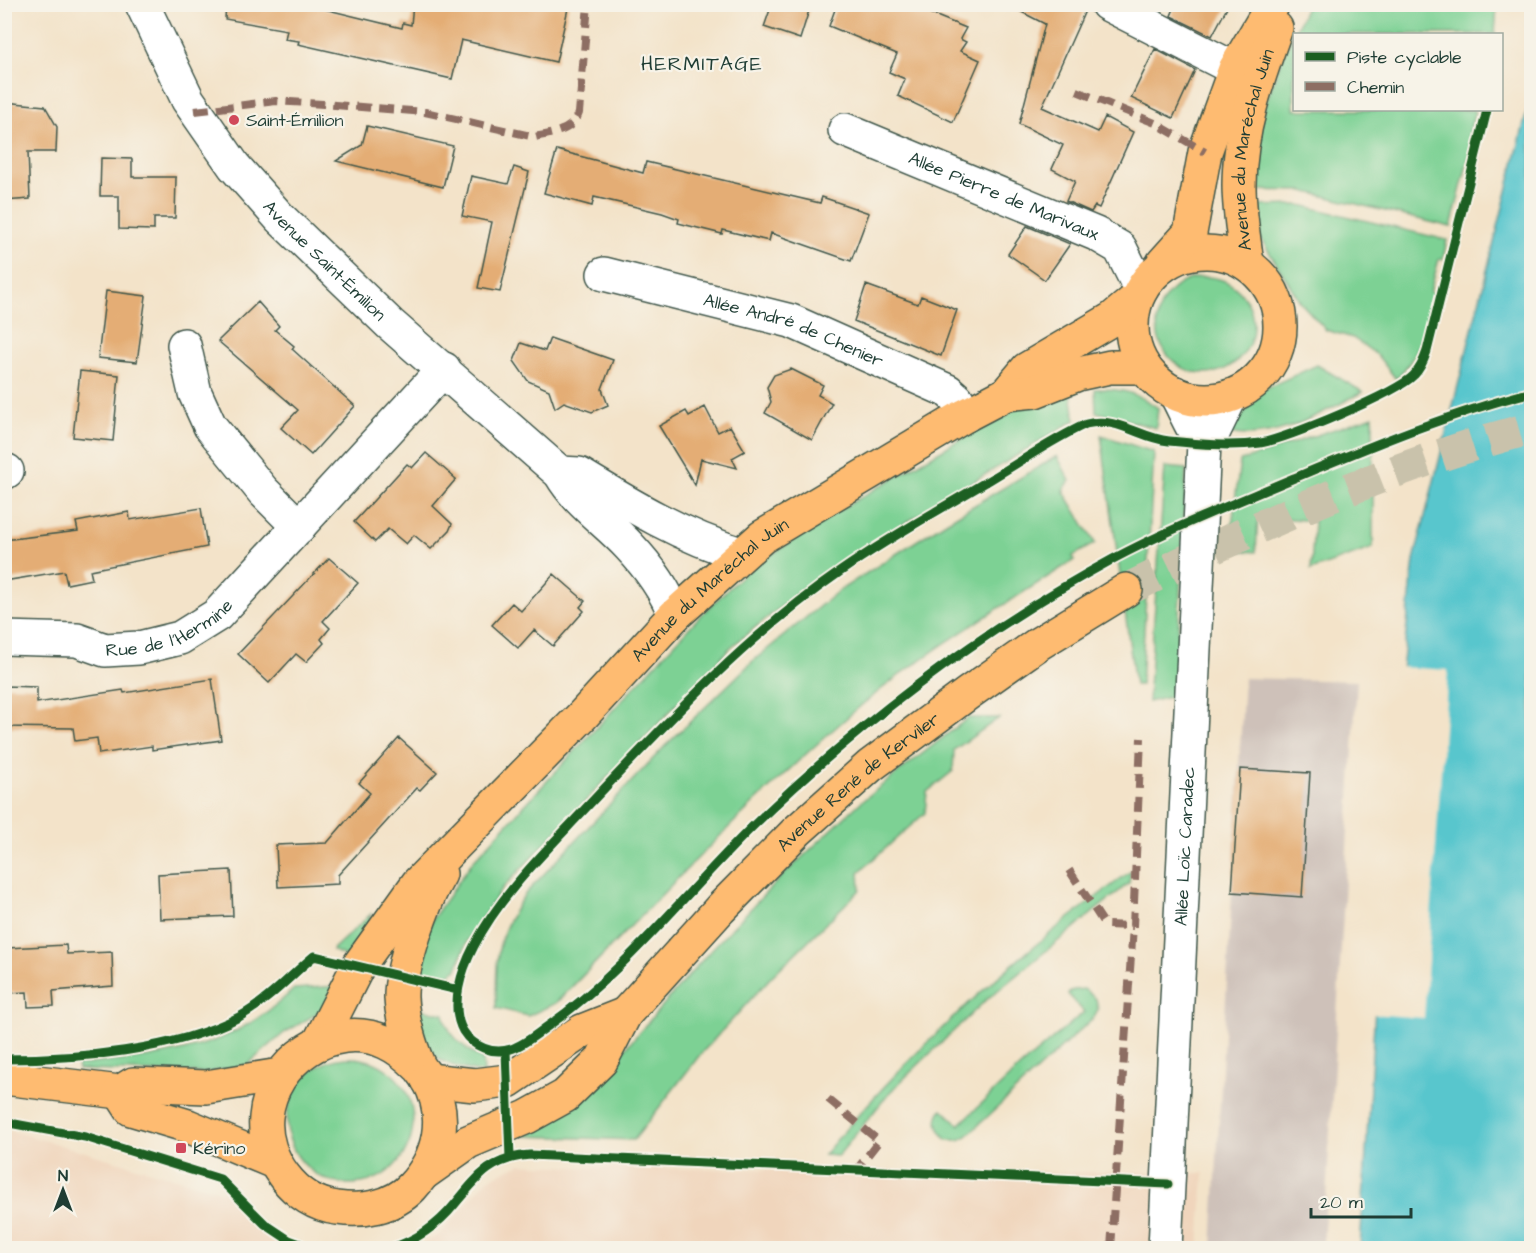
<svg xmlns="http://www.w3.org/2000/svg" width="1536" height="1253" font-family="'Architects Daughter',sans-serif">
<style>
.built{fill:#f0d5bc}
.industrial{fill:#cec1b9}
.green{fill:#7dd194;stroke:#4e8764;stroke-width:1.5}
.water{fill:#59c6cd;stroke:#3c8280;stroke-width:1.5}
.pier{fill:#f3e3c9}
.building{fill:#e4ad75}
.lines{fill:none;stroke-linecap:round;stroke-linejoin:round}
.major-tunnel{stroke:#c9c2ab;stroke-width:33;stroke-dasharray:33 16;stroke-linecap:butt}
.minor-casing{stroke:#3f564a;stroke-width:36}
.major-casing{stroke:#3f564a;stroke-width:36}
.minor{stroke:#fff;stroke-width:33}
.major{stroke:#febb71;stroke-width:33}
.quiet{stroke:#8d6e63;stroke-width:8;stroke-dasharray:15 8;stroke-linecap:butt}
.cycleway-casing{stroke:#f7f3e8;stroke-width:13}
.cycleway{stroke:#1b5e20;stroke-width:9}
.poi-dot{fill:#d1495b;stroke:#f7f3e8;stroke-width:2}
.labels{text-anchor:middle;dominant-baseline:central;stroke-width:4.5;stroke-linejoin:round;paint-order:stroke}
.poi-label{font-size:18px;fill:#1f3d34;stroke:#f7f3e8;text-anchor:start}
.street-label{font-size:18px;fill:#1f3d34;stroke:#f7f3e8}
.neighbourhood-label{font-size:20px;letter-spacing:1.5px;fill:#1f3d34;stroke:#f7f3e8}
</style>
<rect width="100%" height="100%" fill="#f7f3e8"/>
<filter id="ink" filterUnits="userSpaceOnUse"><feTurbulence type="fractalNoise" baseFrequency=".0167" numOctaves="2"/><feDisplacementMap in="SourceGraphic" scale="12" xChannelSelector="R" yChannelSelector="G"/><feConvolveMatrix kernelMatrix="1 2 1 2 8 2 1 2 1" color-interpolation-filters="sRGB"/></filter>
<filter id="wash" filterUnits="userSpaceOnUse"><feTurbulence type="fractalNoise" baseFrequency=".008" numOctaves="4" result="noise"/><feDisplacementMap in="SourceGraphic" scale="24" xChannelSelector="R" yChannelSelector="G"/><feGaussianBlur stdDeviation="1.35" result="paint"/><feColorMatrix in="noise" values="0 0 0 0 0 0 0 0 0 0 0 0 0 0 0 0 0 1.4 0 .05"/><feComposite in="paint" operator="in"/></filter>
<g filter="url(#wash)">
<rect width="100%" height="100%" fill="#f3e3c9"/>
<path class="built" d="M5,1129L230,1194L256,1226L298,1248H5Z
M520,1164L592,1168L1204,1173L1199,1248H414L439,1235L488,1179Z"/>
<path class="industrial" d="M1244,678L1357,681L1323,1248H1212Z"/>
<path class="green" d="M1307,5H1497L1495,34H1294V110H1475L1469,135L1474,137L1451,227L1303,191L1247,190V156L1279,66Z
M1300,205L1447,240L1443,259H1439L1430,292L1435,294C1425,332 1424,349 1396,379L1377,355L1353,338L1326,330L1301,303L1261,239L1250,206Z
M1157 325a48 48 0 1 1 96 0a48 48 0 1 1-96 0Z
M1317,365L1363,392C1322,412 1276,443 1229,433L1262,390Z
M1070,386L1075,420L864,548L803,589L731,647L501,890L467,941L457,969L442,979L418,974L431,921L473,861L700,616L746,572L826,518L1020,404Z
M1095,389C1121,388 1137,393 1158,408L1156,428L1096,412Z
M1373,416V548L1311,570L1314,521L1258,516L1256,552L1229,550L1240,461Z
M1101,435L1154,452L1141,685H1135Z
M1057,456L1070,481L1063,490L1095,543L1073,556L1074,560C1003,606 928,650 863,704C754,796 656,901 556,1003L528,1016L496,1008C497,954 494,939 526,893L665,746L753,661L837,592L946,522Z
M1165,467L1186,469L1175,696L1148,702Z
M968,718H999L954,750L953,771L927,792L925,813L859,872L860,890L772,976L699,1056L634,1140L525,1136L576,1105L711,950L781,877L862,801Z
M1131,871L1129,883L986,1000L890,1092L838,1156L824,1155C914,1046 1017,954 1131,871Z
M371,914L369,925L349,958L332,950Z
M338,986L323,1010L284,1033L247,1065L205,1073L78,1070L77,1065C163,1056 228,1053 294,989Z
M1084,989L1096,999L1098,1009L1095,1016L967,1136L959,1140H947C938,1130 933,1121 942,1109L959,1125L1021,1066L1084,1012L1068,994L1073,990Z
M412,1007L444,1014C445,1034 467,1050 483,1060L484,1073C434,1064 426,1056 412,1007Z
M287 1121a63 63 0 1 1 126 0a63 63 0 1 1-126 0Z"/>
<path class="water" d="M1531,96V1248H1360L1379,944L1402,671L1414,560Z"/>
<path class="pier" d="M1399,667L1448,670L1424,1018L1371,1014Z"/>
<g id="blocks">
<path class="building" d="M226,4H326L324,9L402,28L403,23L411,25L413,4H569L556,62L461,40L452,79L298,44L299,41L285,39L287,30L225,19Z
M772,4H811L800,39L764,27Z
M837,4H907L966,28L960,39L966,42L960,51L980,60L953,122L898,96L905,79L889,72L897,54L829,26Z
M1006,4H1088L1042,107L1098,132L1105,117L1133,132L1099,208L1095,206L1091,212L1066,201L1075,181L1052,169L1063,145L1019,124L1045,24Z
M1176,4H1229L1212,36L1171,16Z
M1155,49L1195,70L1173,118L1131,98Z
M4,102L45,106L57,127L56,152H28L30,199L4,201Z
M367,126L453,146L443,187L336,161L362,145Z
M557,150L643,173L646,162L820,203L822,197L869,213L851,261L771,233L769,241L723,230L722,234L678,223L679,219L662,213L594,197L592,206L544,193Z
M101,158L132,159V177H176L175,218H154V230L119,229V196H100Z
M514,167L529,172L500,292L478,288L492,222L462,216L471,176L508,184Z
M1027,226L1070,244L1045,280L1008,254Z
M866,285L918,304L921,296L957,310L941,356L854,321Z
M106,291L146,296L137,362L98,358Z
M258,302L279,326L275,330L294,346L292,349L355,406L311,455L281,428L298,410L218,341Z
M550,338L613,360L602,389L608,405L592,412L564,402L555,408L549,390L528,381L514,361L521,343L545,351Z
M791,369L823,385L818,395L832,403L812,440L765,413L771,402L767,387L774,375Z
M80,371L119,375L113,441L73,437Z
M705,407L718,432L730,426L745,451L732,458L737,468L701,459L695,485L659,426L686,411L689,416Z
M426,453L456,479L433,506L452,524L449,531L431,549L414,535L406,544L388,529L375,542L354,522L407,464L412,468Z
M201,508L207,547L90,570L92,579L67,584L64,571L4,581V540L78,531L76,522L129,512L130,520Z
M329,558L358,583L323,621L330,628L321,639L324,643L306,662L296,654L269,683L238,654Z
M554,574L585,601L580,607L584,611L553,646L534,630L518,648L492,625L512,603L521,611Z
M212,679L221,740L152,750V746L99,754L97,738L75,741L73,728L4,727V686L37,687V703L123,690L124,693Z
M399,738L437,772L420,790L417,788L338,875V884L278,887L276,845L327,843L370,793L359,783Z
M1240,769L1310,773L1302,897L1232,892Z
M231,870L233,916L160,919L158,874Z
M66,945L67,954L112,952L113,986L53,991L54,1006L28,1007L27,992L8,993L7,948Z"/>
</g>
</g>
<g filter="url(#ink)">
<use href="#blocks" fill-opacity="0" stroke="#3f564a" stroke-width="1.5"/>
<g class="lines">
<path class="major-tunnel" d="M1126,590C1256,526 1391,465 1532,428"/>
<defs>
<g id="minor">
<path id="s1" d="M142,4L188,100L234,166L280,218L390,324L560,473C578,504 605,520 629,546C648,566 665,589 675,615"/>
<path d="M1107,4L1235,69"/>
<path id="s2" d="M845,130L1096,234L1120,248L1141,290"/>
<path id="s3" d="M604,274L791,321L948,391L957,399L966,415"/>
<path d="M184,345L195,393L210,426L263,491L299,527"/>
<path d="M1175,393C1185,410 1190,428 1204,443"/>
<path d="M4,473L7,471"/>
<path d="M560,473L579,474C630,505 683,537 741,554"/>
<path id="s4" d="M4,638L77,640L105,650L139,648L180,638L217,615L444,369"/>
<path id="s5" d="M1165,1248L1204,443L1213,433L1231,396"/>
</g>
<g id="major">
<circle cx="1206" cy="326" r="74"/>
<path d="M1163,263L1190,233L1205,152L1235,69L1273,4"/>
<path id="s6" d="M1247,264C1244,238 1239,211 1239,185C1239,131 1258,78 1276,28"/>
<path d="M1006,394L1027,369L1112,319L1136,299"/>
<path id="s7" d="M319,1043L357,968L418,883L581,717L675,615L762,537L966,415L1006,394L1035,391L1078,374L1110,367H1144"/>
<path d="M418,1066C408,1056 398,1048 385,1042C332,1019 271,1061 266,1117C262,1158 295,1203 337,1208C363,1212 393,1207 412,1187C440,1157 449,1116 428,1079C425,1074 420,1069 418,1064C410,1046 402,1018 401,998C400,968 424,900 440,874"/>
<path d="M4,1078L120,1092L133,1084L206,1087L280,1075"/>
<path d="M428,1080L475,1085L508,1081L582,1031L625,1014"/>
<path d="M120,1092L131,1109L188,1126L274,1162"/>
<path id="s8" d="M424,1173L468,1142L527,1117L565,1096L601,1061L625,1014L720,909L797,831L870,766L967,694L1038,644L1126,590"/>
</g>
</defs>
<use href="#minor" class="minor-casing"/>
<use href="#major" class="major-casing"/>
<use href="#minor" class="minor"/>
<use href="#major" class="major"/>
<path class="quiet" d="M1077,91L1155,123L1205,152
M195,111L276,101L323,104L425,112L535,137C553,133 573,131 579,113L588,4
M1069,870L1105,925L1133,926
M828,1099L879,1141L857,1169
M1111,1248L1133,926L1141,738"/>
<defs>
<path id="cycleway" d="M1487,110L1427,351C1424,360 1421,368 1414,375C1397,393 1286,439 1260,443C1231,447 1199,444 1169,441C1139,438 1118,416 1086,424C1053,439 1022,461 991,479C941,509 889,537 841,571C744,638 664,725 584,810C544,853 501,894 474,946C462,969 449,1006 463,1031C473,1047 493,1055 511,1049C524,1045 537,1034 548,1026C625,972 685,893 752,827C859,723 982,630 1113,559C1171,528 1233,504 1294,478C1371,446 1450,413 1532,392
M506,1051L510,1158
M4,1059C76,1059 175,1051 239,1017C268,1001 289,977 314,956L458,990
M4,1122L85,1137L220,1179L265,1224L289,1240L311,1248
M391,1248C417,1240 438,1225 455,1204C478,1176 491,1158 530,1155L1168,1184"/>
</defs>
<use href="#cycleway" class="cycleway-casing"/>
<use href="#cycleway" class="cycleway"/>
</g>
</g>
<g class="poi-dot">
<circle cx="234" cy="120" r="6"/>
<rect x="175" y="1142" width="12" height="12" rx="3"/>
</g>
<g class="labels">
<g class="poi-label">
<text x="246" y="120">Saint-Émilion</text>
<text x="193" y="1148">Kérino</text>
</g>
<g class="street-label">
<text stroke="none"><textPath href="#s6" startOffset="116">Avenue du Maréchal Juin</textPath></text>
<text stroke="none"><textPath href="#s2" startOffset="172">Allée Pierre de Marivaux</textPath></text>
<text stroke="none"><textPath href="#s1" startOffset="318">Avenue Saint-Émilion</textPath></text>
<text stroke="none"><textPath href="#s3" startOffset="198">Allée André de Chenier</textPath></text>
<text stroke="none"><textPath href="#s7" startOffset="603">Avenue du Maréchal Juin</textPath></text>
<text stroke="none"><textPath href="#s4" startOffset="172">Rue de l'Hermine</textPath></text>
<text stroke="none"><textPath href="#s8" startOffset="594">Avenue René de Kerviler</textPath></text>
<text stroke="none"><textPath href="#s5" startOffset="402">Allée Loïc Caradec</textPath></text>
</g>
<g class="neighbourhood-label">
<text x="702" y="64">HERMITAGE</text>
</g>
</g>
<rect width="1536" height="1253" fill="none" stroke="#f7f3e8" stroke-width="24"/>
<rect x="1293" y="33" width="210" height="78" fill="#f7f3e8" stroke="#a1aaa0" stroke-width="1.5"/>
<rect x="1305" y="52" width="30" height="9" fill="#1b5e20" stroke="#a1aaa0" stroke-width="1.5"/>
<text x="1347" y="63" font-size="18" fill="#1f3d34">Piste cyclable</text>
<rect x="1305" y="82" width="30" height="9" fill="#8d6e63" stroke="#a1aaa0" stroke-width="1.5"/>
<text x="1347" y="93" font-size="18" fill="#1f3d34">Chemin</text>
<g transform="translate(63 1190)" stroke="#f7f3e8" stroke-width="4.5" paint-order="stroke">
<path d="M0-4.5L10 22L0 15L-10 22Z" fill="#1f3d34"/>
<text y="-9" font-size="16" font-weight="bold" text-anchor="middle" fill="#1f3d34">N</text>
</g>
<path d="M1311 1208v9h100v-9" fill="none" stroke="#1f3d34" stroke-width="3"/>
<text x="1320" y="1208" font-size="18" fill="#1f3d34" stroke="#f7f3e8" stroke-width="4.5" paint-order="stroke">20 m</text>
</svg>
